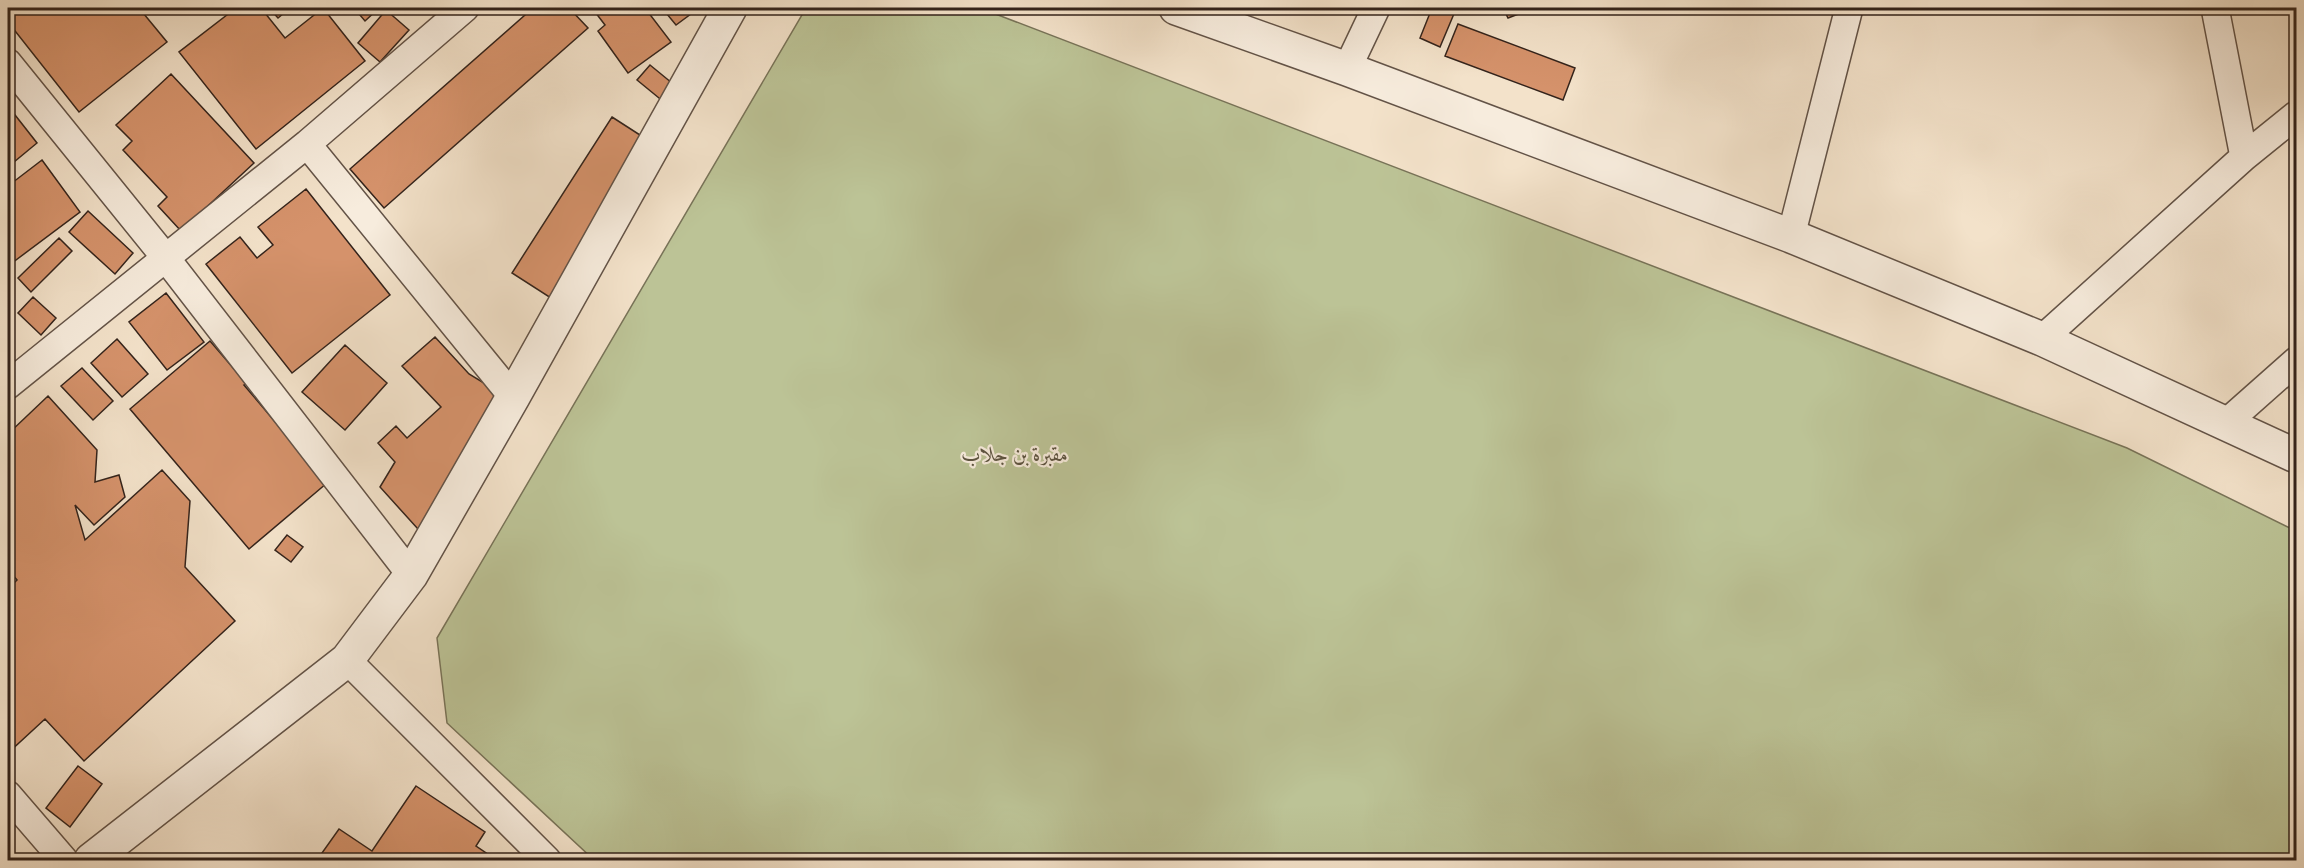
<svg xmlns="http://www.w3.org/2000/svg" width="2304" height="868" font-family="'IM FELL English',Amiri,serif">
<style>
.green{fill:#bcc396;stroke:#787358;stroke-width:1.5}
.building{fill:#d5926b;stroke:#33231b;stroke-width:1.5}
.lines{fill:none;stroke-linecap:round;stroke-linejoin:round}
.minor-casing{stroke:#635347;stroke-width:30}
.tertiary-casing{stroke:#635347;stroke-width:36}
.minor{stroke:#f7ecdd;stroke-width:27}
.tertiary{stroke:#f7ecdd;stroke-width:33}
.labels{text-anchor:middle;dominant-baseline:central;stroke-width:4.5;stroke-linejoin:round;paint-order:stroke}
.park-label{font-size:21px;font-style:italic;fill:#5c5340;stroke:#f7ecdd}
</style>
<rect width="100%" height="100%" fill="#f3e2ca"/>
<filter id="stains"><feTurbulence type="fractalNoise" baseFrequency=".00333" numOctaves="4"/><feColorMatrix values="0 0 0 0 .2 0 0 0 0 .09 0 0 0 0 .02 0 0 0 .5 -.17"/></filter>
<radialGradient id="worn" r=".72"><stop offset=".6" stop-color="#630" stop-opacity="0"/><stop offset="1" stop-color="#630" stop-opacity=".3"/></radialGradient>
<path class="green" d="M806,8H980L2127,448L2296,531V860H594L447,723L437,638Z"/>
<path class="building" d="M14,8H139L167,42L79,112L8,22V12Z
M236,8H261L285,38L323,8L365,61L256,149L179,52Z
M269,8H290L278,18Z
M354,8H377L378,9L365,21Z
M533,8H569L588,28L384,208L350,169Z
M592,8H645L671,42L628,73L598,31L605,25Z
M662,8H699L676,25Z
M1328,8H1344L1340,14Z
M1432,8L1456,9L1440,47L1420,38Z
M1503,8H1534L1508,18Z
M386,10L409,30L380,62L358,43Z
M1458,24L1575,68L1563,100L1445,56Z
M650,65L683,92L670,107L637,80Z
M171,74L254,163L181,231L158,206L167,197L123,150L132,141L116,125Z
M8,106L37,143L14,162L8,155Z
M612,117L654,144L554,300L512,273Z
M42,160L80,212L12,263L8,257V186Z
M306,189L390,295L292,373L206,264L240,237L257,258L273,245L258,227Z
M88,211L133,253L115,274L69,232Z
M59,238L72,251L31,292L18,278Z
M166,293L204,342L167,370L129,322Z
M33,297L56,318L41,335L18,313Z
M435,337L469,374L502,394L427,539L380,487L395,462L378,443L396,426L407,438L441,407L402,366Z
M117,339L148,374L122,397L91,363Z
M210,341L247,384L244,385L327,483L249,549L130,409Z
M345,345L387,383L345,430L302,392Z
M82,368L113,401L93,420L61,386Z
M48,396L97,450L95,482L119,475L125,497L94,525L75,505L85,540L162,470L190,501L185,567L235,621L84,761L45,719L8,753V709L12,705L8,704V589L17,580L8,569V434Z
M287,535L303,547L291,562L275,550Z
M78,766L102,784L70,827L46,808Z
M416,786L485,832L476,846L495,859L493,860H317L339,829L372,851Z"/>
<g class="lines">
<defs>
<path id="minor" d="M2215,8L2244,157
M8,63L165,257L411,575
M1347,69L1376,8
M307,144L513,397
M1791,236L1849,8
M2042,339L2244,157L2296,115
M8,385L307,144L465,8
M2226,423L2296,361
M347,660L547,860
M8,795L64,860"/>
<path id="tertiary" d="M1176,8L1347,69L1791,236L2042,339L2296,456
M91,860L347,660L411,575L513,397L730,8"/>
</defs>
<use href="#minor" class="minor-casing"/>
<use href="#tertiary" class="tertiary-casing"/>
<use href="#minor" class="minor"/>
<use href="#tertiary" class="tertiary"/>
</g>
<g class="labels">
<g class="park-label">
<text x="1015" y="455">مقبرة بن جلاب</text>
</g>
</g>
<rect width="2304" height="868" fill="none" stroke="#f3e2ca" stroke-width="30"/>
<rect x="9" y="9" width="2286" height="850" fill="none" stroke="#33231b" stroke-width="3"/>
<rect x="15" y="15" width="2274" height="838" fill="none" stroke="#33231b" stroke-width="1.5"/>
<rect width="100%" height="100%" filter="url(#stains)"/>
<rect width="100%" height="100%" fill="url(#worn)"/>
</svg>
